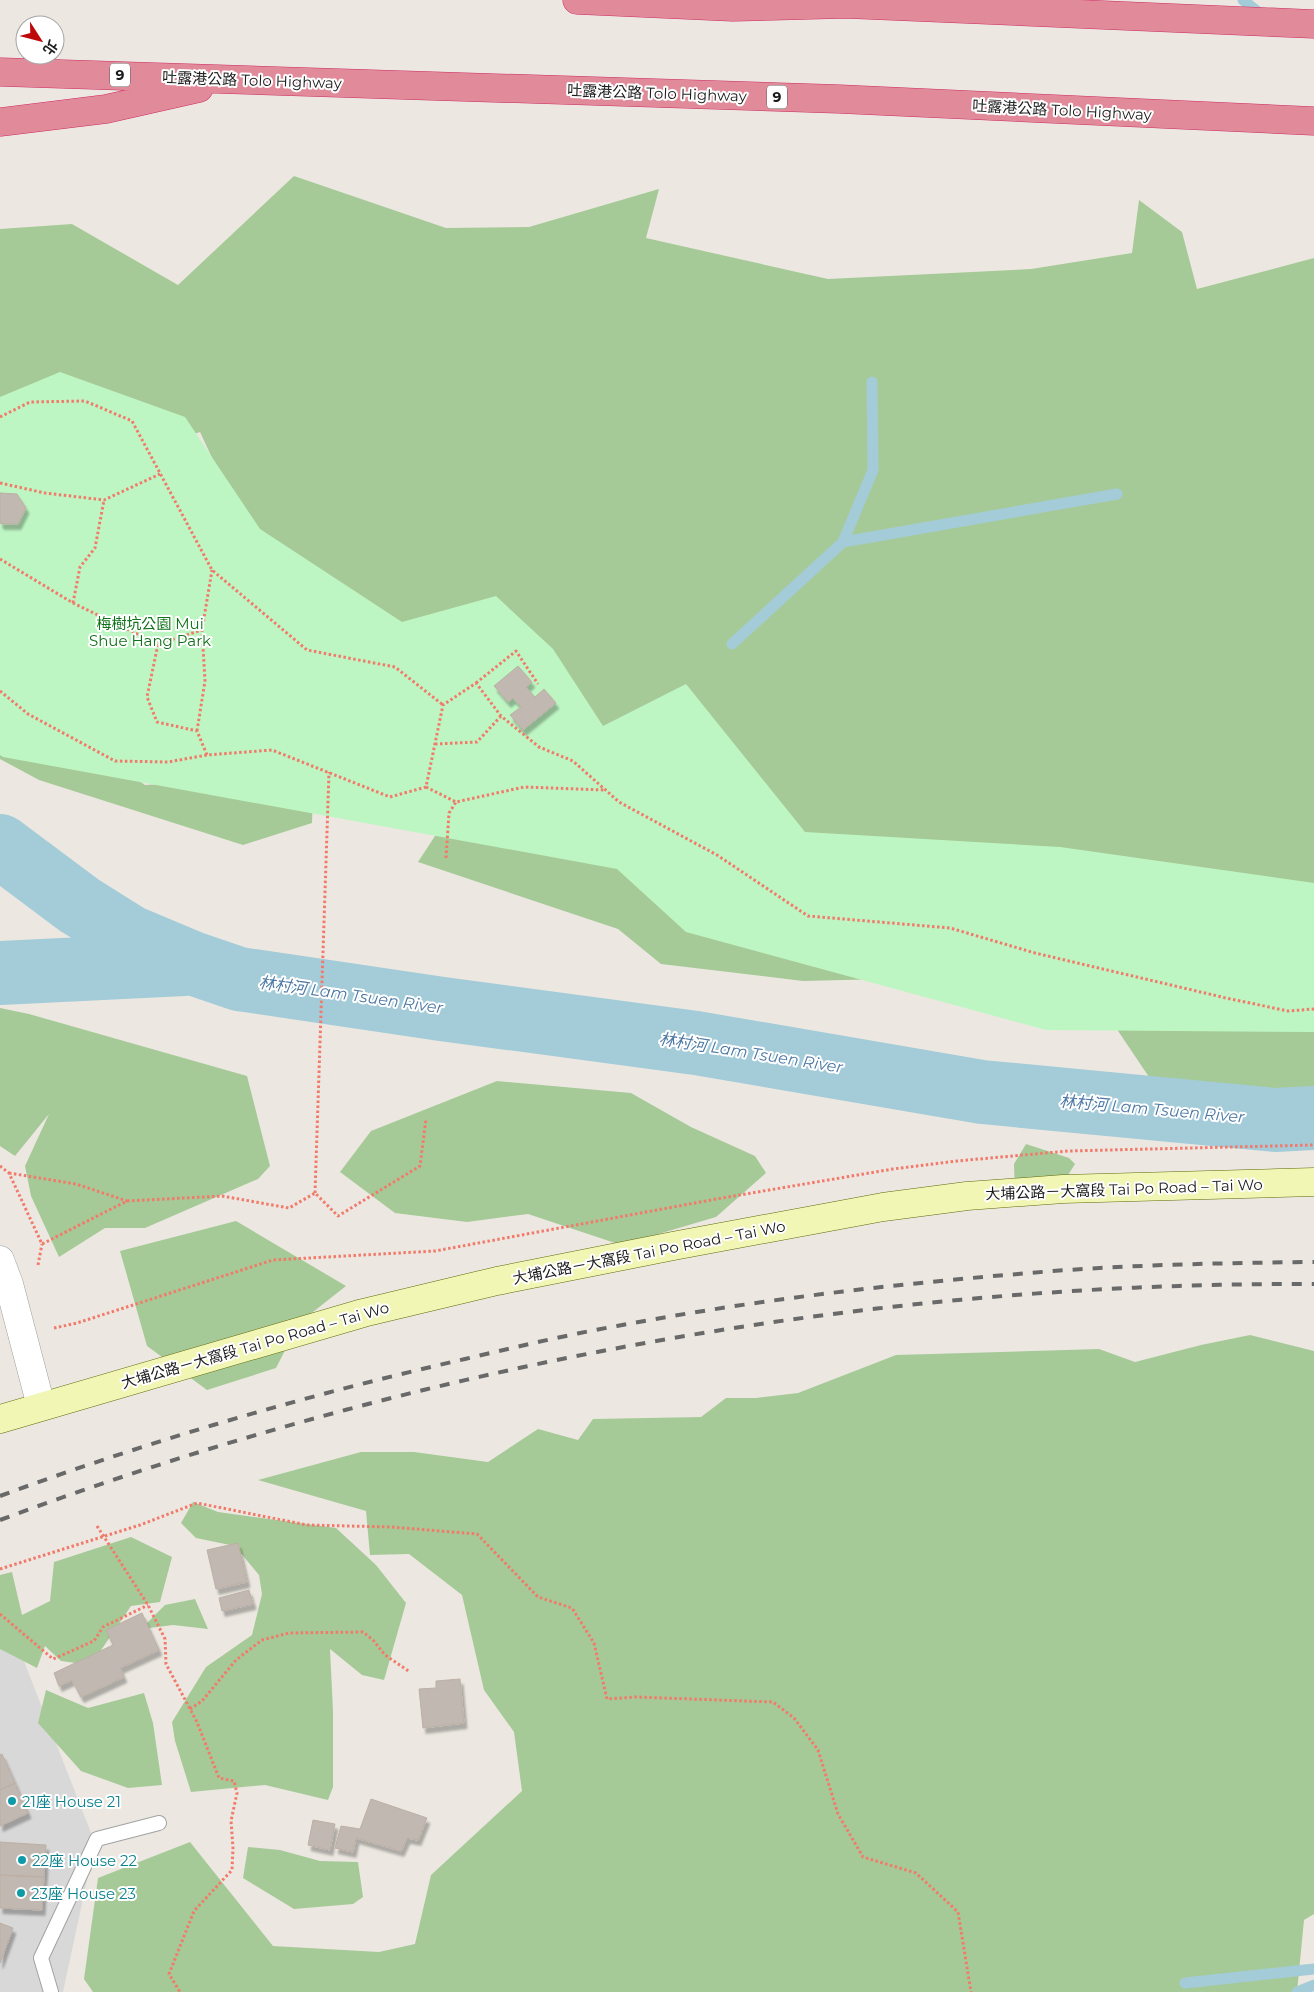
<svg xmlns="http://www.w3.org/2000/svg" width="1314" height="1992" font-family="Montserrat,'Noto Sans TC',sans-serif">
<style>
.residential{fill:#d9d8d8}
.forest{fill:#a6ca97}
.park{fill:#bef6c3}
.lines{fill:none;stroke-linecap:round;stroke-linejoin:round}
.stream{stroke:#a3ccd8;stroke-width:11}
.river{stroke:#a3ccd8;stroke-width:64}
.building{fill:#c0b8b1;stroke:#bdafa4;filter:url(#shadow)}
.lane-casing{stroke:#a2a2a2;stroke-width:16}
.street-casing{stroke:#a2a2a2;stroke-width:29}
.secondary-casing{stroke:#5f6a0a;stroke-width:29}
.highway-casing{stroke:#cd2b62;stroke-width:29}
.path{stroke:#f27a6b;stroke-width:3;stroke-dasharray:2.5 2.5;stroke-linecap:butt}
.lane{stroke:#fff;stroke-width:14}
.street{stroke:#fff;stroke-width:28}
.secondary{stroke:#f2f6b5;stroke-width:28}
.highway{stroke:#e18b9a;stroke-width:28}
.rail{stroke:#696969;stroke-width:4;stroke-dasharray:10 10;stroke-linecap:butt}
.culture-dot{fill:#0f9aa8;stroke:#fff;stroke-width:2}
.labels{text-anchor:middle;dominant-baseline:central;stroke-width:4;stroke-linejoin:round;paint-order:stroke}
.shield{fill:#fff;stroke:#5f5f5f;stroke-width:1}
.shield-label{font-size:14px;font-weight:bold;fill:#1b1b1b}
.street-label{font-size:15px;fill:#1b1b1b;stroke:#fff}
.park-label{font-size:15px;fill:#107219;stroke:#fff}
.culture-label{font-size:15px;fill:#0d838f;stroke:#fff;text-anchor:start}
.water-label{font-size:16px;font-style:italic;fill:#4d78a5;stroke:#fff}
</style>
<defs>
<filter id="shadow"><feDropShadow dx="3" dy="5.5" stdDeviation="1" flood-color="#0004"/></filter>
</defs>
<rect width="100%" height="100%" fill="#ece8e1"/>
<path class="residential" d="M4,1610L95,1843L63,1992H0V1611Z"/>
<path class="forest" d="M294,176L446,228L529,227L659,189L646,238L828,279L1031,269L1132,253L1139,200L1182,232L1197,289L1314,258V1097L1149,1077L1108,1016L969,977L803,981L661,964L618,929L418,862L495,744L481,652L268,578L200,432L124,457L0,473V229L72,224L178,285Z
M0,572L95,748L145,785L296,777L313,790L312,823L243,845L39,780L0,759Z
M0,1008L29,1014L247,1076L270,1166L258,1179L145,1228H105L59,1257L31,1196L25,1166L49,1114L15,1156L0,1146Z
M497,1081L631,1093L691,1127L755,1156L766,1173L716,1217L621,1245L528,1214L467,1222L395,1213L340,1172L371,1131Z
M1026,1144L1069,1158L1075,1164L1063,1183L1015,1195L1014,1164Z
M236,1221L346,1286L299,1323L276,1368L207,1390L147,1346L120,1251Z
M1250,1335L1314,1351V1914L1304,1920L1297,1992H93L84,1979L98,1878L190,1842L273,1946L379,1952L415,1944L431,1875L522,1791L514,1732L484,1690L462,1595L409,1554L370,1555L366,1511L258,1480L361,1452H414L488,1462L538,1429L578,1440L593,1419L701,1417L726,1398H756L798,1393L896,1355L1099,1349L1135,1362L1201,1345Z
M193,1502L218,1512L336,1528L376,1565L406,1603L384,1680L362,1675L330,1649L333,1711V1787L328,1800L265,1785L191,1792L175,1741L172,1722L206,1667L252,1635L262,1594L259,1575L235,1546L196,1538L181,1523Z
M131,1537L172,1557L160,1602L131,1606L91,1665L61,1661L45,1646L37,1668L0,1649V1575L12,1572L22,1615L50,1601L54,1562Z
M195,1599L208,1629L173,1625L141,1629L165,1605Z
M46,1690L88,1708L144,1693L153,1723L162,1785L128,1788L81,1771L38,1723Z
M248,1847L280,1850L320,1861L358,1862L363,1897L353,1904L294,1909L243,1878Z"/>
<path class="park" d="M60,372L185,417L260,529L402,622L496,596L553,649L603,726L686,684L805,832L1060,847L1314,883V1032L1046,1030L686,932L617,869L3,757L0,755V397Z"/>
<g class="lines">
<path class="stream" d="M1243,0L1263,16
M843,542L873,470L872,382
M732,644L843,542L1117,494
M1185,1983L1314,1969
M1297,1992L1314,1985"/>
<path class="river" d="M0,846L79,905L130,937L192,963L239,979L442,1009L696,1043L982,1092L1275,1120L1314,1118
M0,973L184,964"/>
</g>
<path class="building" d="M0,493L17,494L26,508L18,524H1L0,522Z
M518,666L532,682L526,687L535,697L544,689L556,703L523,730L510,715L521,707L513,698L508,702L494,686Z
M238,1543L247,1582L216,1589L207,1550Z
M249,1590L253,1604L222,1611L219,1598Z
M142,1613L159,1650L120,1668L124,1677L81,1697L72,1680L59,1686L54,1673L113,1645L106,1630Z
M460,1679L464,1723L423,1728L419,1689L436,1688V1681Z
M2,1754L15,1783L0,1790V1755Z
M15,1783L28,1813L0,1826V1790Z
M371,1799L427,1818L418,1840L407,1838L401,1851L356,1838L353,1852L335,1848L341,1826L360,1829Z
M313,1820L335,1824L330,1850L308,1845Z
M0,1842L46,1845L44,1877L0,1875Z
M0,1875L44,1877L42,1910L0,1908Z
M0,1923L13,1928L0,1963Z"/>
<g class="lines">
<defs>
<path id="lane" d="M51,1992L41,1958L97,1839L159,1823"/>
<path id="street" d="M0,1260L9,1284L41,1406"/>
<path id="secondary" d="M0,1419L363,1313L497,1281L673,1246L883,1207L967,1196L1063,1189L1314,1182"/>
<path id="highway" d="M577,0L733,7L846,4L1314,24
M0,72L839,99L1314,121
M0,122L106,109L199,88"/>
</defs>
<use href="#lane" class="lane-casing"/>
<use href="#street" class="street-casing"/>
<use href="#secondary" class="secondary-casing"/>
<use href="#highway" class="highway-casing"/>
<path class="path" d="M0,417L30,402L85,401L132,421L212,570L307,650L395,667L443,705
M0,483L45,493L104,500L160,474
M0,559L73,603L158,644L147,697L157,722L197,731L207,755
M73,603L80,567L95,548L104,500
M158,644L202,630L212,570
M476,683L516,651L538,684
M0,691L28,714L115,761L168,762L207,755L272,750L390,797L426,787L443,705L476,683L501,716L539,747L573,761L619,802L717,855L808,916L950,928L1035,953L1226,998L1288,1011L1314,1009
M197,731L205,681L202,630
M435,744L477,742L501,716
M426,787L456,802L524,787L605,790
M446,858L449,813L456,802
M0,1166L9,1173L42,1244L127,1201L222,1196L289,1208L315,1193L338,1216L420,1166L426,1119
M9,1173L76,1184L127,1201
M315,1193L329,772
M38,1265L42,1244
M54,1328L77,1323L273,1260L435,1251L722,1198L893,1169L957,1161L1068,1151L1314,1145
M97,1526L148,1605L165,1639L166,1664L197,1722L219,1778L234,1781L237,1793L231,1821L233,1848L232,1870L194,1911L169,1974L180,1992
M0,1569L140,1525L197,1503L307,1525L391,1527L477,1534L538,1597L572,1608L594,1643L607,1699L636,1697L773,1702L794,1718L818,1750L838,1814L863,1857L916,1873L958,1912L971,1992
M0,1614L53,1659L94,1641L103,1627L148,1605
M190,1709L202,1701L236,1660L262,1640L289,1633L363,1632L373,1640L385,1655L410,1672"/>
<use href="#lane" class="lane"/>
<use href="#street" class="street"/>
<use href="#secondary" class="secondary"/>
<use href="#highway" class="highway"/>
<path class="rail" d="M0,1496C152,1440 307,1395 465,1359C516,1347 566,1335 617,1326C749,1301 884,1285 1018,1274C1116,1265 1215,1263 1314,1262
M0,1520C419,1364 867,1282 1314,1284"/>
</g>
<g class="culture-dot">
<circle cx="12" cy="1801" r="5"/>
<circle cx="22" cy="1860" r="5"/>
<circle cx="21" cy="1893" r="5"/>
</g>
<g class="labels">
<g class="shield">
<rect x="110" y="63.5" width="20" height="23" rx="4"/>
<rect x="767" y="85.5" width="20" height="23" rx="4"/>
</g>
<g class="shield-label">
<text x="120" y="75">9</text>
<text x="777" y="97">9</text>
</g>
<g class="street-label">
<text transform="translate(252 80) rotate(2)">吐露港公路 Tolo Highway</text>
<text transform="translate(657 93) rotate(2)">吐露港公路 Tolo Highway</text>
<text transform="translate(1062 110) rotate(3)">吐露港公路 Tolo Highway</text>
<text transform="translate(1124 1189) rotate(-2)">大埔公路－大窩段 Tai Po Road – Tai Wo</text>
<text transform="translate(649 1252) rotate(-11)">大埔公路－大窩段 Tai Po Road – Tai Wo</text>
<text transform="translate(255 1345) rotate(-16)">大埔公路－大窩段 Tai Po Road – Tai Wo</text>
</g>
<g class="park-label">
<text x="150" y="623">梅樹坑公園 Mui<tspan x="150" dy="17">Shue Hang Park</tspan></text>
</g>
<g class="culture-label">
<text x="22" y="1801">21座 House 21</text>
<text x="32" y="1860">22座 House 22</text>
<text x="31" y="1893">23座 House 23</text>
</g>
<g class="water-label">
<text transform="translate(351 995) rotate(8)">林村河 Lam Tsuen River</text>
<text transform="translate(751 1053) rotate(9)">林村河 Lam Tsuen River</text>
<text transform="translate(1152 1109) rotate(5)">林村河 Lam Tsuen River</text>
</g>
</g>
<g transform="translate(40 40) rotate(126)"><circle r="24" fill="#ffffff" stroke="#a4a4a4"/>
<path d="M0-4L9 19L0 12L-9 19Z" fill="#bd0a09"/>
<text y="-8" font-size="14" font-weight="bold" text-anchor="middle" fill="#1b1b1b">北</text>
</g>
</svg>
